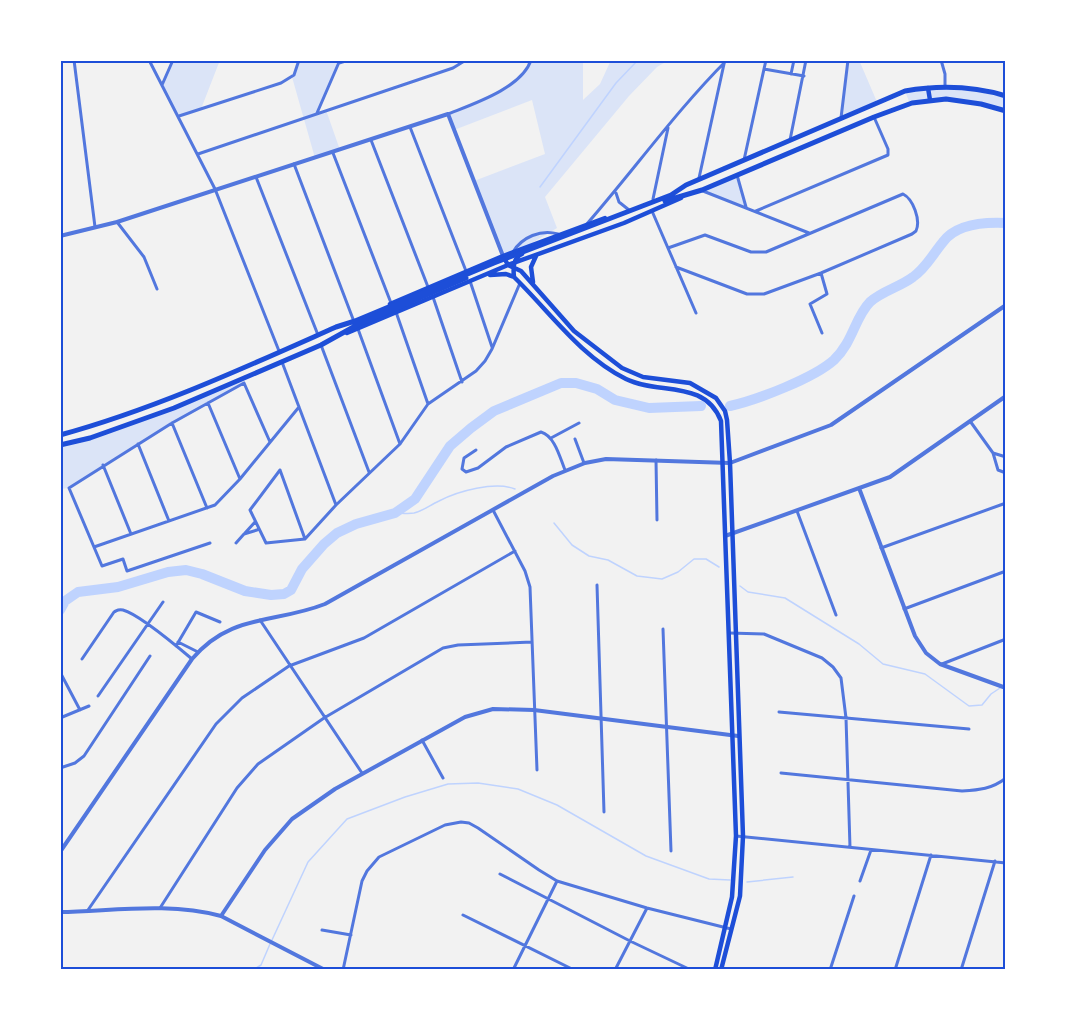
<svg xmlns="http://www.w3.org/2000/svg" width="1066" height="1030" font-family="'DejaVu Sans',sans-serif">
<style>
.green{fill:#dbe4f7}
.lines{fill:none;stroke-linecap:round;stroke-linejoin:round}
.stream{stroke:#bfd3fe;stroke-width:1.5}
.river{stroke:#bfd3fe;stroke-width:10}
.minor{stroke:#5277de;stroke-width:3}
.tertiary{stroke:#5277de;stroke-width:4}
.secondary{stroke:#1d4ed8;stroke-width:4.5}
.primary{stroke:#1d4ed8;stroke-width:5}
.neatline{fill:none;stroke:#1d4ed8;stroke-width:2}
</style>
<rect width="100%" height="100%" fill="#f2f2f2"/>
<path class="green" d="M173,60H220L201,109L179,116L162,85Z
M299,60H340L318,112L326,110L340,150L315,158L292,77Z
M531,60H583V100L600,84L611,60H669L657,67L629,96L545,197L557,228L520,250L503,256L474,181L545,154L532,100L454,130L448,114C466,107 513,88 525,73C528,69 529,64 531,60Z
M848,60H859L877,102L841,120Z
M939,87L1006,96V111L946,99L910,104L905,91Z
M737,175L746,207L702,190Z
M242,379L244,383L103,465L69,488L60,489V445L174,408Z"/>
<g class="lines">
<path class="stream" d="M540,187L616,83L638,60
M395,513C401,513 408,514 414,513C423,511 430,505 439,501C458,491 495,481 515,489
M554,523L572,545L589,556L608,560L637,576L662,579L678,572L694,559H706L719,567
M740,586L748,592L785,598L859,644L883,664L925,674L969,706L982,705L991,694L1000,688
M747,882L793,877
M272,940L308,862L347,819L405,797L448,784L478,783L518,789L557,805L646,856L709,879L730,880
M253,970L261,965L270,944"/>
<path class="river" d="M730,406C757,400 814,378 834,360C853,342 855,317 870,302C882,291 900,287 913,277C926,268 933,254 943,242C956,224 985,222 1006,223
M60,610L65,601L78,592L118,587L168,572L186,570L202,574L245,591L271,595L284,594L291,590L302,569L324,544L337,533L356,524L395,513L415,499L450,446L471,428L494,411L561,383H576L597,389L615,400L649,408L701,406"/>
<path class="minor" d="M74,60L95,227
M149,60L215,189L279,351
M941,60L945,74V87
M339,63L349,60
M764,69L804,76
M791,74L794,60
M162,85L173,60
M317,113L340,60
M448,114C473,104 522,88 531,60
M179,116L281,83L294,75L299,60
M841,118L848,60
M410,127L466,271
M371,140L428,287
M790,140L806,60
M333,153L391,303
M198,154L453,68L466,60
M744,160L766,60
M294,164L353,319
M737,175L746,207
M256,177L318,335
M699,178L724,64
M703,191L809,233
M616,193L619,202L629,210
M653,199L668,128
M652,211L696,313
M756,211L888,155V149L874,117
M117,222L144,257L157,289
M586,225C634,170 676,111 727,60
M668,248L705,235L751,252H766L903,194C913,199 921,220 916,231L912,234L821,273L764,294H747L676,267
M513,252C522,237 541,229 558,234
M821,273L827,294L810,304L822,333
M470,281L492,347
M433,297L462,382
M396,312L428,404
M358,329L400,444
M321,345L369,472
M282,362L336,505
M244,383L270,442
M208,403L240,479
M970,421L993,453L998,470L1006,473
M172,423L207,508
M551,438L579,423
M575,439L584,463
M138,444L169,521
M476,450L464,458L462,469L466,472L478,468L506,447L541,432C555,436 560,458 565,470
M993,453L1006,457
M656,460L657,520
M103,465L131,534
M280,470L250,510L266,543L305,539L336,505L400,444L428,404L476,371L485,361L492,349L520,283
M280,470L305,539
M493,510L525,571L530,587L537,770
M797,511L836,615
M245,533L255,522
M210,543L127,571L123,559L102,566L69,488L172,423L244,383
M236,543L244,534L257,530
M94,547L215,505L240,479L299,407
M881,548L1006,503
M597,585L604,812
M904,609L1006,571
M260,620L362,773
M663,629L671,851
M729,633L764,634L822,658L833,667L841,678L846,718L850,847
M178,642L198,652
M176,646L196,612L220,622
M82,659L114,612C118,610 118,609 123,610C138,614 179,648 192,659
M942,664L1006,639
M60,672L80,710
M98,696L163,602
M779,712L969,729
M60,718L89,706
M422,740L443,778
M60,768L75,763L84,756L150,656
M781,773L962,791C979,790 992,789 1006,778
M736,836L1006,863
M500,874L630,941L691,970
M860,881L871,850
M160,908L237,788L258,764L324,718L443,648L458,645L532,642
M88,910L216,724L242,698L289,666L364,638L515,551
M463,915L574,970
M322,930L351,935
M343,970L362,881L367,871L379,857L445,825L461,822L469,823L478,828L539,870L557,881L647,908L731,929
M513,970L557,881
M615,970L647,908
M830,970L854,896
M895,970L931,855
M961,970L995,861"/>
<path class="tertiary" d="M60,236L117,222L448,114L503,256
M859,488L915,636L926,653L940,664L1006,688
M725,536L890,477L1006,396
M60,852L192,659C231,613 274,624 325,604L553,476L585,463L606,459L730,463L831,425L1006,305
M60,912C114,911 168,902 221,916L325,970
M221,916L265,850L292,819L335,789L465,717L493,709L534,710L738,736"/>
<path class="secondary" d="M928,88L930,100
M522,254C513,258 513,268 514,277C550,312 580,356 626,379C658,395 705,379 721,421L736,836L732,897L715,970
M503,256L508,265L521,271L574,331L622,368L643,377L690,383L716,398L725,411L727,420L730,463L743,836L740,896L721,970
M490,275L506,274L514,277
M533,282L531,267L536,256
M390,304L503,256L605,218
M347,333L508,265L624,223L681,198"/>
<path class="primary" d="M665,201L702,190L874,117L912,103L946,99L981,104L1006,111
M60,435C155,409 246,367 336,327L355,321L494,263L671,195L686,185L905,91C940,85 973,86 1006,96
M60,445L90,438L174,408L321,345L357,325L466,278"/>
</g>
<rect width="1066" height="1030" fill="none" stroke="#ffffff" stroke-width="123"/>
<rect x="62" y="62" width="942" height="906" class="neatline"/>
</svg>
